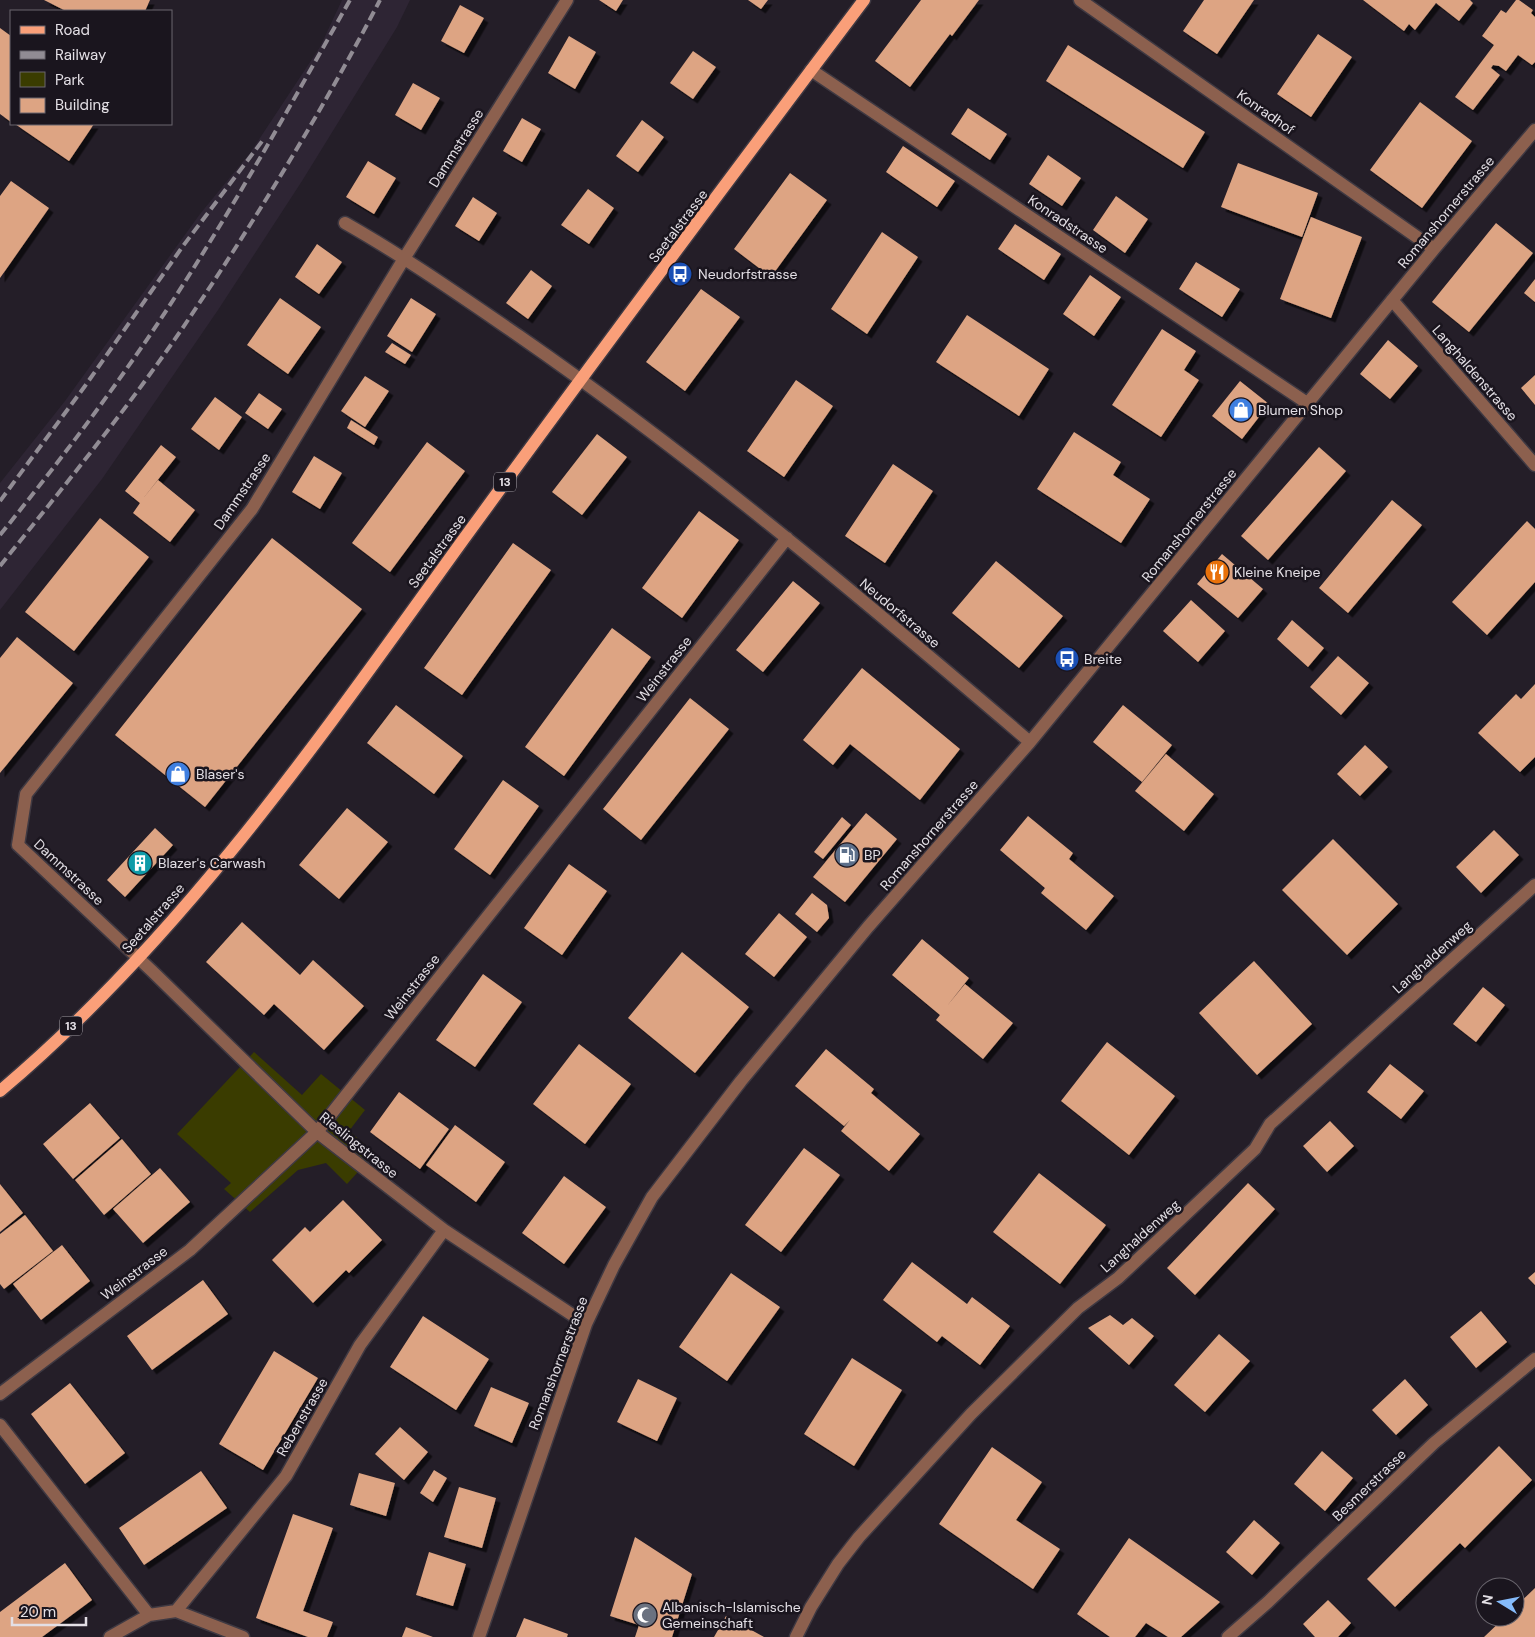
<svg xmlns="http://www.w3.org/2000/svg" width="1535" height="1637" font-family="'DM Sans',sans-serif">
<style>
.built{fill:#2e2534}
.green{fill:#3a3c00}
.building{fill:#dda483;filter:url(#shadow)}
.lines{fill:none;stroke-linecap:round;stroke-linejoin:round}
.minor-casing{stroke:#3f3942;stroke-width:15}
.major-casing{stroke:#3f3942;stroke-width:15}
.minor{stroke:#8c604e;stroke-width:12}
.major{stroke:#fa9f79;stroke-width:12}
.rail{stroke:#918c94;stroke-width:4;stroke-dasharray:10 5;stroke-linecap:butt}
.labels{text-anchor:middle;dominant-baseline:central;stroke-width:5;stroke-linejoin:round;paint-order:stroke}
.shield{fill:#1a151e;stroke:#a7a2a9;stroke-width:1}
.shield-label{font-size:12px;font-weight:bold;fill:#e3dfe5}
.street-label{font-size:14px;fill:#e3dfe5;stroke:#1a151e}
.poi-label{font-size:14px;fill:#e3dfe5;stroke:#1a151e;text-anchor:start}
</style>
<defs>
<filter id="shadow"><feDropShadow dx="4.5" dy="4.5" stdDeviation="0" flood-color="#0009"/></filter>
</defs>
<rect width="100%" height="100%" fill="#241e28"/>
<path class="built" d="M342,0H410L397,27L302,181L218,310L102,479L0,610V483L65,401L200,214L250,153L320,47Z"/>
<path class="green" d="M254,1052L302,1095L321,1074L365,1110L349,1131L375,1153L347,1184L326,1163L298,1170L250,1212L224,1189L231,1183L177,1134Z"/>
<path class="building" d="M44,0H150L145,11H66Z
M599,0H623L616,11Z
M748,0H768L761,9Z
M921,0H979L952,36L950,34L910,87L875,61Z
M1204,0H1254L1217,54L1183,31Z
M1363,0H1470L1473,3L1459,21L1436,3L1415,30L1409,24L1404,31Z
M1516,0H1519L1533,10L1531,13L1535,17V62L1532,65L1518,55L1506,71L1499,66L1493,65L1491,68L1500,75L1473,110L1455,97L1494,45L1482,36L1501,10L1506,13Z
M460,5L484,18L464,53L441,41Z
M0,28L11,36V122L0,114Z
M1318,34L1352,57L1311,117L1277,94Z
M569,36L596,52L575,89L548,73Z
M1068,45L1205,132L1183,168L1046,81Z
M693,51L716,67L693,99L670,83Z
M413,83L440,98L421,130L395,115Z
M1420,102L1472,141L1422,208L1370,170Z
M968,108L1007,134L990,160L951,134Z
M522,118L541,129L522,162L503,151Z
M642,120L664,137L638,172L616,156Z
M15,124H94L69,161Z
M903,146L955,181L937,207L886,172Z
M1048,155L1081,178L1062,206L1029,184Z
M368,161L396,178L374,214L346,197Z
M1238,163L1318,193L1302,237L1221,207Z
M790,173L827,200L771,277L734,249Z
M11,181L49,208L0,278V196Z
M588,189L614,208L589,244L561,225Z
M1116,196L1148,219L1125,253L1093,230Z
M473,197L497,213L479,241L455,226Z
M1311,217L1362,237L1331,318L1280,299Z
M1496,223L1533,253L1469,332L1432,302Z
M1015,224L1061,254L1044,280L998,249Z
M882,232L918,257L867,334L831,309Z
M317,244L342,262L319,294L295,277Z
M1196,262L1240,289L1222,317L1179,289Z
M531,270L552,286L528,319L506,303Z
M1090,275L1121,297L1094,336L1063,314Z
M1535,279V302L1524,293Z
M701,289L740,317L685,391L646,362Z
M280,298L321,327L288,374L247,345Z
M411,298L436,314L412,352L387,336Z
M967,315L1049,369L1019,416L936,362Z
M1162,329L1196,351L1184,370L1199,380L1161,437L1112,405Z
M1388,340L1418,366L1390,399L1360,374Z
M392,343L411,355L405,364L385,352Z
M1535,375V405L1521,388Z
M365,376L389,391L365,427L341,411Z
M796,380L833,406L784,477L747,451Z
M1240,381L1269,404L1242,439L1212,416Z
M259,393L282,409L268,429L245,413Z
M215,397L242,417L219,450L191,429Z
M351,420L378,437L374,445L347,428Z
M1074,432L1121,462L1113,475L1150,499L1121,543L1037,489Z
M597,434L627,457L582,515L552,492Z
M427,442L465,471L390,572L352,543Z
M161,445L176,457L141,501L158,480L195,510L170,542L133,513L140,503L125,491Z
M1319,447L1346,471L1268,560L1241,536Z
M314,456L342,473L320,509L292,492Z
M893,464L933,491L885,563L845,536Z
M1392,500L1422,525L1348,613L1319,588Z
M699,511L739,540L682,618L642,588Z
M100,518L149,557L74,651L25,612Z
M1527,521L1535,529V582L1487,635L1452,602Z
M272,538L362,609L205,807L115,735Z
M513,543L551,570L462,695L424,668Z
M1222,554L1263,589L1238,618L1197,584Z
M996,561L1063,616L1019,668L952,613Z
M793,581L820,603L763,672L736,650Z
M1191,600L1225,631L1198,662L1163,631Z
M1292,620L1324,648L1308,667L1277,639Z
M612,628L651,657L564,776L525,747Z
M17,637L73,683L0,773V658Z
M1338,656L1369,683L1341,715L1310,687Z
M862,668L960,749L920,800L850,744L833,765L803,740Z
M1535,684V757L1520,772L1478,733L1516,694L1521,699Z
M690,698L729,729L641,840L603,809Z
M396,705L463,756L434,794L367,743Z
M1123,705L1172,745L1142,782L1093,742Z
M1365,745L1388,767L1360,796L1337,774Z
M1166,754L1214,794L1184,831L1135,791Z
M503,780L539,806L490,875L454,849Z
M347,808L388,842L339,899L299,865Z
M866,813L897,839L845,902L813,877Z
M1028,816L1073,853L1069,859L1114,896L1086,930L1041,893L1045,888L1000,850Z
M842,817L851,825L823,859L814,852Z
M155,828L173,845L125,897L107,880Z
M1494,830L1519,855L1481,893L1456,867Z
M1333,839L1398,904L1347,955L1282,890Z
M569,864L607,891L562,955L524,928Z
M812,893L827,905L829,918L817,932L795,914Z
M779,913L807,937L774,977L745,954Z
M242,922L300,975L313,960L364,1006L324,1050L274,1004L264,1015L206,962Z
M922,939L969,978L947,1006L965,984L1013,1023L983,1059L936,1020L940,1015L892,975Z
M682,952L749,1007L695,1073L628,1018Z
M1254,961L1312,1024L1257,1075L1199,1013Z
M483,974L522,1002L475,1067L436,1040Z
M1483,987L1505,1005L1476,1042L1453,1024Z
M1107,1042L1175,1096L1129,1155L1061,1101Z
M579,1044L631,1084L585,1144L533,1104Z
M826,1049L874,1089L871,1093L920,1134L889,1171L841,1131L850,1120L844,1126L795,1086Z
M1390,1064L1424,1091L1401,1119L1367,1092Z
M399,1092L449,1129L420,1169L370,1132Z
M90,1103L120,1138L73,1179L43,1144Z
M1330,1121L1354,1146L1327,1172L1303,1146Z
M455,1125L505,1162L476,1202L426,1165Z
M122,1139L151,1174L104,1215L75,1180Z
M804,1148L840,1175L781,1252L745,1225Z
M160,1168L190,1202L143,1243L113,1209Z
M1039,1173L1106,1225L1060,1284L993,1232Z
M564,1176L606,1207L564,1264L522,1233Z
M1248,1183L1275,1209L1195,1295L1167,1268Z
M0,1184L23,1213L0,1232Z
M343,1200L382,1240L349,1273L346,1270L313,1303L272,1260L305,1227L310,1232Z
M25,1215L53,1251L4,1289L0,1284V1234Z
M62,1245L90,1281L41,1320L13,1284Z
M912,1262L967,1304L972,1297L1010,1326L980,1365L942,1336L937,1342L883,1300Z
M1535,1272V1285L1528,1278Z
M731,1273L780,1307L727,1381L679,1347Z
M203,1280L228,1314L152,1370L127,1336Z
M1481,1311L1507,1342L1476,1368L1450,1337Z
M1110,1315L1123,1325L1132,1318L1154,1336L1129,1365L1088,1328Z
M423,1316L489,1359L456,1410L390,1367Z
M1219,1334L1250,1361L1205,1412L1174,1385Z
M274,1351L318,1378L263,1470L219,1444Z
M852,1358L902,1390L854,1466L804,1434Z
M638,1379L677,1398L657,1441L617,1422Z
M1405,1379L1428,1405L1396,1435L1372,1410Z
M70,1383L125,1453L85,1484L31,1414Z
M491,1387L529,1403L512,1443L474,1426Z
M400,1427L428,1452L404,1480L375,1454Z
M1499,1446L1532,1480L1465,1548L1460,1543L1395,1607L1367,1579Z
M992,1447L1042,1482L1016,1520L1060,1549L1033,1589L939,1524Z
M1322,1451L1353,1478L1325,1511L1294,1484Z
M434,1470L447,1478L433,1502L420,1493Z
M201,1471L227,1508L144,1565L119,1528Z
M359,1473L395,1483L386,1516L350,1505Z
M459,1487L496,1498L482,1548L444,1537Z
M293,1514L333,1528L303,1611L333,1622L327,1637H308L256,1618Z
M1254,1520L1280,1543L1252,1575L1226,1552Z
M635,1537L692,1574L672,1637H635L639,1625L610,1616Z
M1129,1538L1220,1602L1181,1637H1168L1146,1623L1135,1637H1110L1077,1614Z
M429,1552L466,1564L453,1606L416,1595Z
M65,1563L92,1600L42,1637H0V1612Z
M1535,1588V1637H1484L1505,1617H1515V1607Z
M1328,1600L1351,1623L1338,1637H1315L1303,1624Z
M726,1616L764,1637H714Z
M524,1618L568,1634L567,1637H516Z
M406,1627L433,1637H402Z"/>
<g class="lines">
<defs>
<path id="minor" d="M567,0L405,257L252,509L26,794L18,845L152,971L317,1132L444,1230L586,1324
M1080,0L1434,249
M811,70L1307,403
M345,223C405,257 462,297 519,336C698,460 865,601 1030,742
M1392,300L1535,465
M0,1394L190,1250L317,1132L787,538
M0,1425L149,1615
M176,1611L243,1637
M110,1637L149,1615L176,1611L286,1476L360,1345L444,1230
M479,1637L586,1324L614,1265L652,1197L741,1081L868,927L1030,742L1434,249L1535,130
M796,1637L811,1607L838,1564L859,1537L971,1414L1078,1308L1118,1278L1255,1149L1270,1124L1535,885
M1228,1637L1268,1602L1434,1443L1535,1359"/>
<path id="major" d="M0,1091C184,936 323,734 463,540C595,359 729,179 864,0"/>
</defs>
<use href="#minor" class="minor-casing"/>
<use href="#major" class="major-casing"/>
<use href="#minor" class="minor"/>
<use href="#major" class="major"/>
<path class="rail" d="M0,501L85,386L183,246L263,140
M0,535C52,471 103,404 150,335C223,227 286,113 350,0
M0,566C64,486 130,406 188,320C256,219 324,108 380,0"/>
</g>
<defs>
<symbol id="bus-disc" viewBox="-11 -11 22 22"><circle r="9.5" fill="#1a4fb4" stroke="#1a151e"/><path d="M-5-6H5V4H4V6H2V4H-2V6H-4V4H-5ZM-3.5-4V0h7V-4ZM-3.5 1.2v1.5H-2V1.2ZM2 1.2v1.5H3.5V1.2Z" fill="#fff"/></symbol>
<symbol id="shop-disc" viewBox="-11 -11 22 22"><circle r="9.5" fill="#3f7fe0" stroke="#1a151e"/><path d="M-5-2.5h2.3a2.7 3.5 0 0 1 5.4 0H5L5.5 6h-11ZM-1.5-2.5h3a1.5 2.3 0 0 0-3 0Z" fill="#fff"/></symbol>
<symbol id="restaurant-disc" viewBox="-11 -11 22 22"><circle r="9.5" fill="#e8710a" stroke="#1a151e"/><path d="M-5-6h1v4h1v-4h1v4h1v-4h1v5L-1.5 .5V6h-2V.5L-5-1ZM5-6V6H3V1.5H1.5Q1.5-4 5-6Z" fill="#fff"/></symbol>
<symbol id="fuel-disc" viewBox="-11 -11 22 22"><circle r="9.5" fill="#5c6f8a" stroke="#1a151e"/><path d="M-5.5-6h7V0h2V4h1.3V-2.5L3-4.5l.8-.8L6-3V5H2.5V1h-1V6h-7ZM-4.2-4.7v3.2H.2V-4.7Z" fill="#fff"/></symbol>
<symbol id="building-disc" viewBox="-11 -11 22 22"><circle r="9.5" fill="#0f9aa8" stroke="#1a151e"/><path d="M-4-6H4V6H1V3H-1V6H-4ZM-2.5-4.3h1.7v1.8h-1.7ZM.8-4.3h1.7v1.8H.8ZM-2.5-1h1.7V.8h-1.7ZM.8-1h1.7V.8H.8Z" fill="#fff"/></symbol>
<symbol id="mosque-disc" viewBox="-11 -11 22 22"><circle r="9.5" fill="#6b7280" stroke="#1a151e"/><path d="M3.5-4.9A6 6 0 1 0 3.5 4.9A5 5 0 1 1 3.5-4.9Z" fill="#fff"/></symbol>
</defs>
<g fill-rule="evenodd">
<use href="#bus-disc" x="666" y="260" width="28" height="28"/>
<use href="#shop-disc" x="1227" y="396" width="28" height="28"/>
<use href="#restaurant-disc" x="1203" y="558" width="28" height="28"/>
<use href="#bus-disc" x="1053" y="645" width="28" height="28"/>
<use href="#shop-disc" x="164" y="760" width="28" height="28"/>
<use href="#fuel-disc" x="833" y="841" width="28" height="28"/>
<use href="#building-disc" x="126" y="849" width="28" height="28"/>
<use href="#mosque-disc" x="631" y="1601" width="28" height="28"/>
</g>
<g class="labels">
<g class="shield">
<rect x="494" y="472.5" width="22" height="19" rx="4"/>
<rect x="60" y="1016.5" width="22" height="19" rx="4"/>
</g>
<g class="shield-label">
<text x="505" y="482">13</text>
<text x="71" y="1026">13</text>
</g>
<g class="street-label">
<text transform="translate(1266 112) rotate(35)">Konradhof</text>
<text transform="translate(456 148) rotate(-58)">Dammstrasse</text>
<text transform="translate(1446 212) rotate(-50)">Romanshornerstrasse</text>
<text transform="translate(1068 224) rotate(34)">Konradstrasse</text>
<text transform="translate(678 226) rotate(-53)">Seetalstrasse</text>
<text transform="translate(1475 373) rotate(49)">Langhaldenstrasse</text>
<text transform="translate(242 491) rotate(-56)">Dammstrasse</text>
<text transform="translate(1189 525) rotate(-51)">Romanshornerstrasse</text>
<text transform="translate(437 551) rotate(-54)">Seetalstrasse</text>
<text transform="translate(900 613) rotate(40)">Neudorfstrasse</text>
<text transform="translate(664 669) rotate(-52)">Weinstrasse</text>
<text transform="translate(929 835) rotate(-49)">Romanshornerstrasse</text>
<text transform="translate(69 872) rotate(43)">Dammstrasse</text>
<text transform="translate(153 918) rotate(-49)">Seetalstrasse</text>
<text transform="translate(1432 957) rotate(-42)">Langhaldenweg</text>
<text transform="translate(412 987) rotate(-52)">Weinstrasse</text>
<text transform="translate(359 1145) rotate(39)">Rieslingstrasse</text>
<text transform="translate(1140 1236) rotate(-42)">Langhaldenweg</text>
<text transform="translate(134 1273) rotate(-37)">Weinstrasse</text>
<text transform="translate(558 1363) rotate(-69)">Romanshornerstrasse</text>
<text transform="translate(302 1417) rotate(-60)">Rebenstrasse</text>
<text transform="translate(1369 1485) rotate(-44)">Besmerstrasse</text>
</g>
<g class="poi-label">
<text x="698" y="274">Neudorfstrasse</text>
<text x="1258" y="410">Blumen Shop</text>
<text x="1234" y="572">Kleine Kneipe</text>
<text x="1084" y="659">Breite</text>
<text x="196" y="774">Blaser's</text>
<text x="864" y="855">BP</text>
<text x="158" y="863">Blazer's Carwash</text>
<text x="662" y="1607">Albanisch-Islamische<tspan x="662" dy="16">Gemeinschaft</tspan></text>
</g>
</g>
<rect x="10" y="10" width="162" height="115" fill="#1a151e" stroke="#6a666e"/>
<rect x="20" y="26" width="25" height="8" fill="#fa9f79" stroke="#6a666e"/>
<text x="55" y="35" font-size="15" fill="#e3dfe5">Road</text>
<rect x="20" y="51" width="25" height="8" fill="#918c94" stroke="#6a666e"/>
<text x="55" y="60" font-size="15" fill="#e3dfe5">Railway</text>
<rect x="20" y="72" width="25" height="15" fill="#3a3c00" stroke="#6a666e"/>
<text x="55" y="85" font-size="15" fill="#e3dfe5">Park</text>
<rect x="20" y="98" width="25" height="15" fill="#dda483" stroke="#6a666e"/>
<text x="55" y="110" font-size="15" fill="#e3dfe5">Building</text>
<g transform="translate(1500 1602) rotate(280)"><circle r="24" fill="#1a151e" stroke="#6a666e"/>
<path d="M0-4L9 19L0 12L-9 19Z" fill="#85bbfb"/>
<text y="-8" font-size="14" font-weight="bold" text-anchor="middle" fill="#e3dfe5">N</text>
</g>
<path d="M12 1617v8h74v-8" fill="none" stroke="#e3dfe5" stroke-width="2.5"/>
<text x="20" y="1617" font-size="15" fill="#e3dfe5" stroke="#1a151e" stroke-width="4" paint-order="stroke">20 m</text>
</svg>
